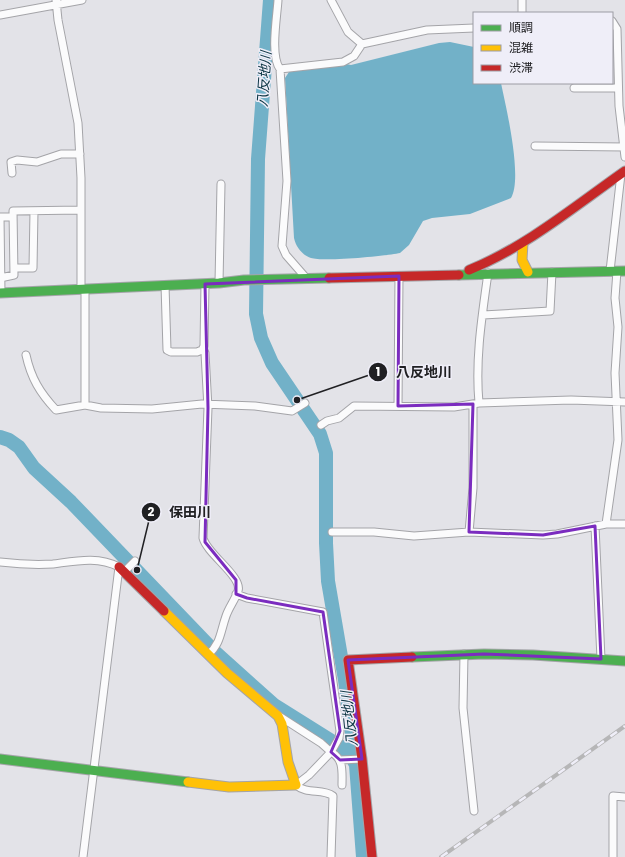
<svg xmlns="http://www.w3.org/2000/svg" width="625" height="857" font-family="Poppins,'Noto Sans JP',sans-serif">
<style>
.water{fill:#72b1c8}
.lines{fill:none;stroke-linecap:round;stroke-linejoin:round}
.river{stroke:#72b1c8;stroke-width:14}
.street-casing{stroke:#a4a4a8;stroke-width:9}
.fast-casing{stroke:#a4a4a8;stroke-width:11}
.slow-casing{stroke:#a4a4a8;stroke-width:11}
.jam-casing{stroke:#a4a4a8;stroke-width:11}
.street{stroke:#fbfbfc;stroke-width:7}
.fast{stroke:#4caf50;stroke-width:9}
.slow{stroke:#ffc107;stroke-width:9}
.jam{stroke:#c62828;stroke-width:9}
.rail-casing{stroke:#b6b6b7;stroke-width:4}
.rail{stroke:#efeef8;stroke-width:2.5;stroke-dasharray:8;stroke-linecap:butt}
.marked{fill:none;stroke:#7b2cbf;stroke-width:3;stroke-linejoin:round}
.labels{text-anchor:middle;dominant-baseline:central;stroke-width:3;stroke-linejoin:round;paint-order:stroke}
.water-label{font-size:14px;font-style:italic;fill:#0c3543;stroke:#efeef8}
.leader{fill:none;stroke:#202023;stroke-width:1.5}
.callout-dot{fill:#202023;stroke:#efeef8;stroke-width:1.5}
.mark-label{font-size:12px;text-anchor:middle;font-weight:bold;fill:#fff}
.callout-label{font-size:14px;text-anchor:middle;font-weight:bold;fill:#202023;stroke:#efeef8;stroke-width:3;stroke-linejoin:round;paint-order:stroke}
</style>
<rect width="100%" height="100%" fill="#e3e3e8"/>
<path class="water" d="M450,42L474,47V83H501C506,107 523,178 511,198L470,214L432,218L423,221L409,245L400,253C386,256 324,262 311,258C302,255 296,247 294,238L285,78L289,72L346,64L351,65L439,43Z"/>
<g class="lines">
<path class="river" d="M270,0L258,159L256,314L261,338L272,363L320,434L326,453V543L328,581L345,680L356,765L363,857
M0,437L9,440L19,447L34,468L71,502L216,653L274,705L349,752L355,763"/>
<defs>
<path id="street" d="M56,0L58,20L78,123L81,178V289
M278,0C277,17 270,56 280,69L343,62L354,56L362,44
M331,0L348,32L362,44L427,30L474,28
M522,0V13
M0,15L82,0
M612,21L617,29L619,106L625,157
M280,69L287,181L282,246L286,255L307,279
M574,88H618
M535,146L625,147
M12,173L11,162L17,160L37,162L61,154H80
M14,268H33L34,211
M610,271L621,174
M0,278L14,275L13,211L81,210
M219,283L221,184
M165,285L167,350L171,352H197L202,350L204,346L205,284
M1,293L0,217H13
M483,315L550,311L552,272
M203,349L205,353L208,408L203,538C207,554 243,577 238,591C235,600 229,607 226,616C220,633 221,643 208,655
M26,355C31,378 40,393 56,410L85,405L101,408L152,409L202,404L255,406L292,411L305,403
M479,403C475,359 482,316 488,273
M85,405V289
M398,406L399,276
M321,425L327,421L339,418L354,406L454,407L479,403L571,400L625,402
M606,524L618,440L615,373L618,327L615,298L617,271
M595,526L601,659
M332,532H374L414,536L469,532L543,535L557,534L606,524H625
M469,532L473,488V404
M0,562C17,564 35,565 53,564C76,561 98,556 119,567L83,857
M124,572L135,561
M236,594L247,598L323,612L340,731L339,738L331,752C344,759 342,772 342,785
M464,654L463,708L474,811
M279,716L321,743L331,752L309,775L296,785C307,795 322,788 333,796L331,857
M340,760L362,759
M613,857V796L625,797"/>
<path id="fast" d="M459,275L625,271
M0,293L219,283L244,280L329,278
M412,657L484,654L533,655L625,661
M0,759L188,782"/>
<path id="slow" d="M523,243L522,260L528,272
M164,611L227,673L278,716L282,724L288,762L296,785L229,787L188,782"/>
<path id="jam" d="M469,270C526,247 575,206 625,171
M329,278L459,275
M119,567L164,611
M372,857L362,759L348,660L412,657"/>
</defs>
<use href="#street" class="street-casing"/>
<use href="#fast" class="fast-casing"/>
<use href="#slow" class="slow-casing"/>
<use href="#jam" class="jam-casing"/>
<use href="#street" class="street"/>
<use href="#fast" class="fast"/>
<use href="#slow" class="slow"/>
<use href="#jam" class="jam"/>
<defs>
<path id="rail" d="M441,857L625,726"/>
</defs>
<use href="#rail" class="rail-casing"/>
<use href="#rail" class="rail"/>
</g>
<path class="marked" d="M399,276L398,406L473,404L469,532L543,535L595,526L601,659L484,654L348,660L362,759L340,760L331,752L340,731L323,612L247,598L236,594V580L205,542L208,408L205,284Z"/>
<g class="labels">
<g class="water-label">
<text transform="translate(264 79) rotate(-86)">八反地川</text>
<text transform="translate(349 719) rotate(-96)">八反地川</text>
</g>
</g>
<path class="leader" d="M297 400L378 372M137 570L151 512"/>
<g class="callout-dot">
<circle cx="297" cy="400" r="4"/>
<circle cx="137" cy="570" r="4"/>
<circle cx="378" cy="372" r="10"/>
<circle cx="151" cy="512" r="10"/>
</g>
<g class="mark-label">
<text x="378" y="376">1</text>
<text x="151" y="516">2</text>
</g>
<g class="callout-label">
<text x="424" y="377">八反地川</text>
<text x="190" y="517">保田川</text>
</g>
<rect x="473" y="12" width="140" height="72" fill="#efeef8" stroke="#9c9ca3"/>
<rect x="481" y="25" width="20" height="6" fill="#4caf50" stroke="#9c9ca3"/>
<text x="509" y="32" font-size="12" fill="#202023">順調</text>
<rect x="481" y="45" width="20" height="6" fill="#ffc107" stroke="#9c9ca3"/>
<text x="509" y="52" font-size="12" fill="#202023">混雑</text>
<rect x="481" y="65" width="20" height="6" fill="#c62828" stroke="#9c9ca3"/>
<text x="509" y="72" font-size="12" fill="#202023">渋滞</text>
</svg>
